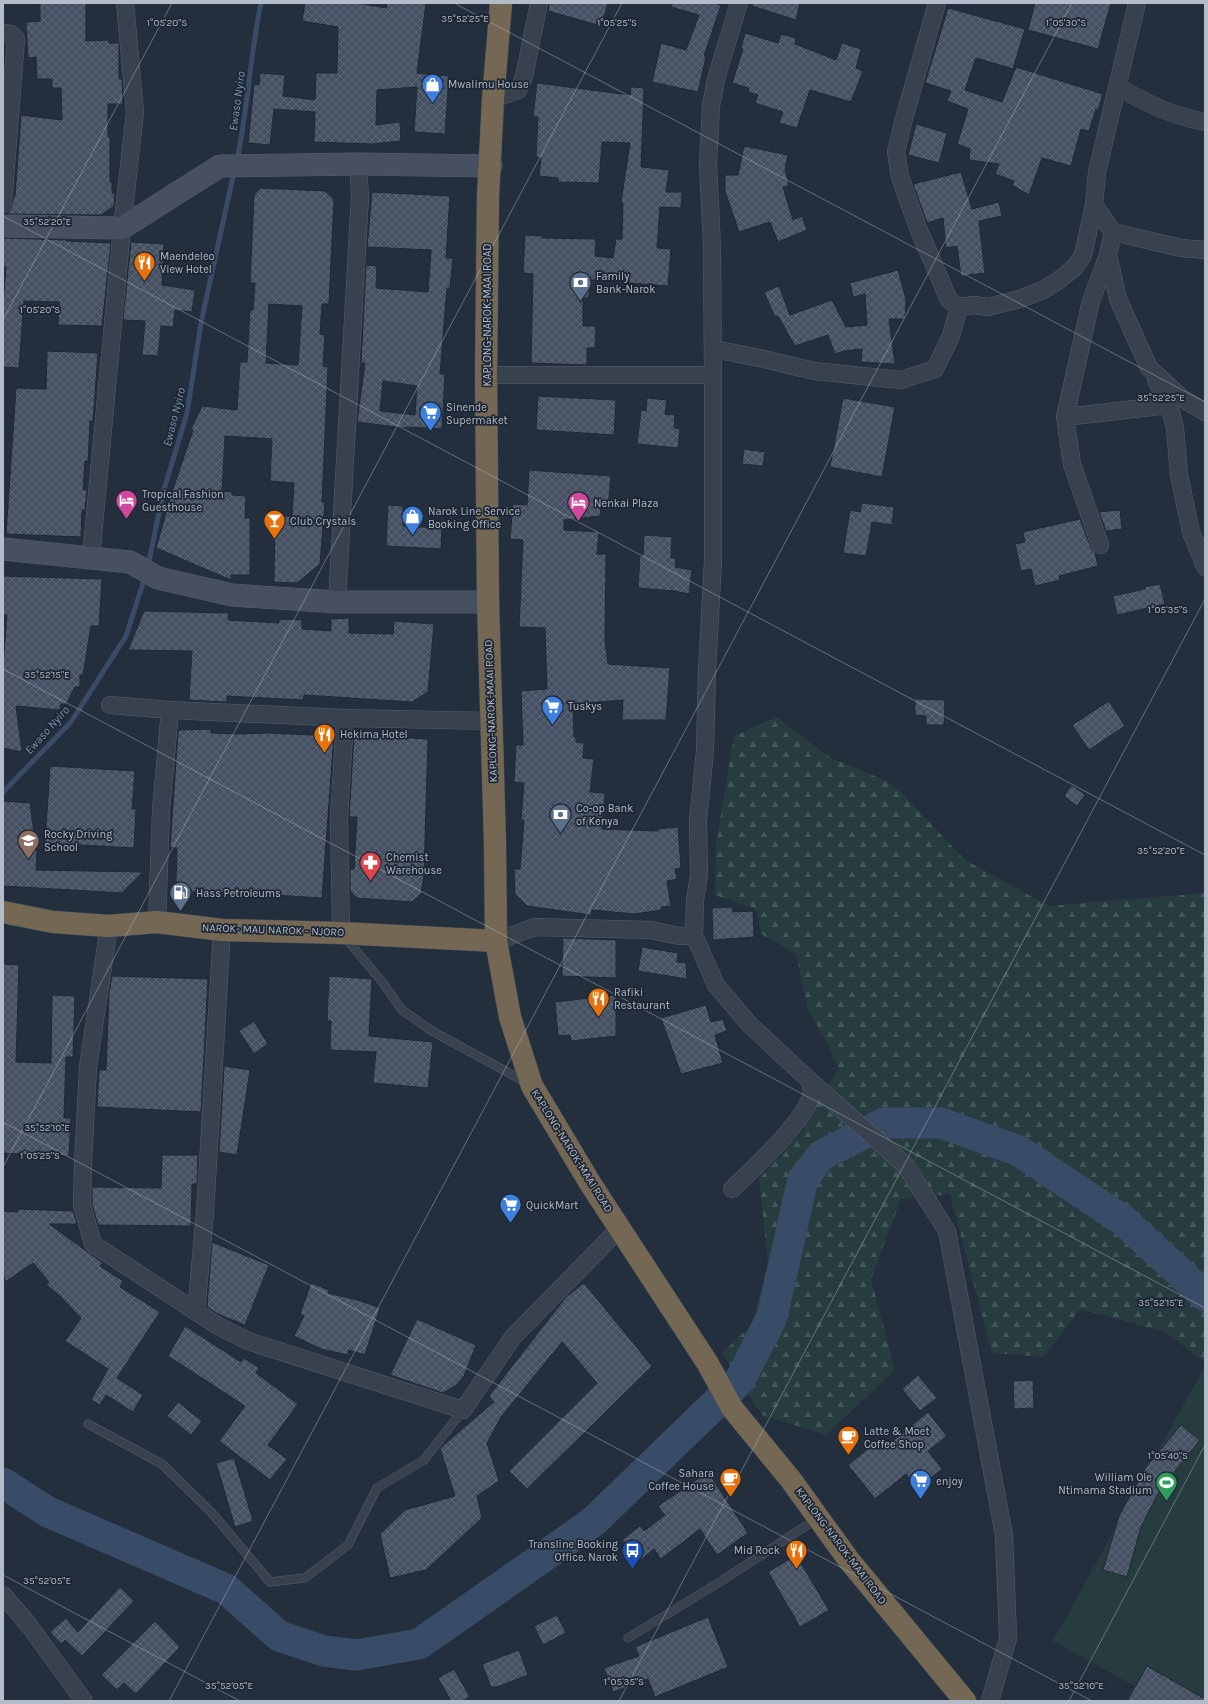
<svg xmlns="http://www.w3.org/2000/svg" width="1208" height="1704" font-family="Karla,sans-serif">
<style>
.forest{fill:url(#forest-firs)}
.park{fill:#263c3f}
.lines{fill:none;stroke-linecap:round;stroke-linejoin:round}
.stream{stroke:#394c67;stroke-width:5}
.river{stroke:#394c67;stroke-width:31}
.building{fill:url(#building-cross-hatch);stroke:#1f2835;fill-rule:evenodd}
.lane-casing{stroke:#565f6c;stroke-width:9}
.street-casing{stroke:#565f6c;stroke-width:18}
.secondary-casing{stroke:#565f6c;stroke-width:23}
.highway-casing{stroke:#434c59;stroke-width:23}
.lane{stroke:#38414e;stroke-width:8}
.street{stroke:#38414e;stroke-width:17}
.secondary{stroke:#465061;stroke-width:22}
.highway{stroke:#746855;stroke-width:22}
.ticks{fill:none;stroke:#b4bcc9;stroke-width:1;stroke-opacity:0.45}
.labels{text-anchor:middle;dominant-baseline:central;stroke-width:3.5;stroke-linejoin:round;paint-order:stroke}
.poi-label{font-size:11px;fill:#b4bcc9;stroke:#1d2633;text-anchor:start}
.street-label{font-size:11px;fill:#b4bcc9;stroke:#1d2633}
.water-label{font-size:12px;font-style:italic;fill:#7c92b1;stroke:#1d2633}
.ticks-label{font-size:10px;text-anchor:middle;fill:#b4bcc9;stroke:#1d2633;stroke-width:3.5;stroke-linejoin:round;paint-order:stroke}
</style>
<defs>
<pattern id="forest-firs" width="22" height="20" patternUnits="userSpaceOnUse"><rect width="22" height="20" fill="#263c3f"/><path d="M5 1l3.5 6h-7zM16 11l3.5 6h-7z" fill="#435659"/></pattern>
<pattern id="building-cross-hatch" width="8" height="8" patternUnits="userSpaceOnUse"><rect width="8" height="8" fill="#455162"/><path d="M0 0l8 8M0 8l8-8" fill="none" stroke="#5d6877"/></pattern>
</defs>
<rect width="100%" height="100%" fill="#242f3e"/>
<path class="forest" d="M776,717L831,758L884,780L900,791L965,860L1049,906L1205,893V1362L1165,1332L1080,1309L1044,1357L992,1353L950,1194L901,1199L871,1279L895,1370L826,1435L762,1415L722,1353L752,1324L768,1263L759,1179L802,1132L814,1103L839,1069L827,1042L808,1010L796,954L761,934L757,913L753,908L715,895L716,844L734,736Z"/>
<path class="park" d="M1205,1366V1701H1162L1053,1641Z"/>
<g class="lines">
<path class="stream" d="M237,160C248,108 250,55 261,3
M148,566L163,493L187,413L201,323L234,172
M3,792L71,722L126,636L145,577"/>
<path class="river" d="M3,1483L48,1512L226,1589L279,1636L324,1651L356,1655L419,1644L593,1522L740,1380L772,1317L803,1179L822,1155L884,1123H941L1019,1151L1124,1221L1205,1296"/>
</g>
<path class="building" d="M40,3H86V41L109,40V43H119V79H122L123,104H108V137H110V182H112V193H115L114,206L101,215L7,214L11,209L14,196H15L21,115L62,120L61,88H52V79H37L36,57L28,58L26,22L40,21Z
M305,3H357L386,8L387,3H426L417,73L449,76L445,134L414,132L417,87L377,90L376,125L400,122L401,141L372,144L314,142L315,112L274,109L270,145L248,143L254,84L259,85L260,73L285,75L283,96L315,100L316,73H337L338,27L302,21Z
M549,3H608L601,26L548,11Z
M672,3H714L721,5L704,56L706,57L698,92L652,82L661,43L686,50L699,15L671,7Z
M752,3H800L796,20L752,6Z
M1035,3H1111L1098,49L1028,30Z
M948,8L1025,29L1013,69L976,58L965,90L1002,102L1016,67L1103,94L1098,110L1096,109L1089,131L1081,129L1071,166L1042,158L1029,195L1012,185L1014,181L995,174L999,164L969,160L970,149L957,144L968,109L947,101L951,91L925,83Z
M745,33L778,43L781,34L796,38L795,44L836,60L842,43L861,49L856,68L863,71L851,102L810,90L797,128L779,123L783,112L755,103L758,95L748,92L749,88L732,83L743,49L741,48Z
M537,83L630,95L631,87L644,88L641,167L669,170L666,192H682L681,208L660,207L657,248L671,249L668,286L629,283V280H589V298H583V326H596L595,348H587V365L531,363L533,274L523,273L525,235L542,236V238L596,239L595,256L613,258L616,239H622L623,203L621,202L630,143L602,142L599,183L558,182V178L539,176L541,158L536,157L538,117H533Z
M916,124L947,133L939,163L908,155Z
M744,146L788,155L785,169L789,186L783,187L793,220L802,216L807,230L778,242L770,222L739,232L725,191V175H738Z
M961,172L972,209L999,202L1002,216L979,221L985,273L961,276L957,246L946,248L943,218L927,223L913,184Z
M260,188L325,191L334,199L329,304H322L320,334L325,335L323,366L328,367L322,502H325L320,564L297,583L274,582L275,516H292L294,483L270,481L272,439L225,436L222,491L232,492V495L246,496L245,518H250V575H231V580L156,548L171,495L193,430L191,429L202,406L237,410L240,362H247L250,310H253L255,283H250L254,195ZM269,304L302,306L298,365L266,363Z
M372,192L450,196L446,258H453L450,288H447L440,374H445L442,429L406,427L405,428L357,422L365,363H361L366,265L377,266L376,288L428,292L431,250L367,247ZM383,381L417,386L415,415L380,411Z
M3,238L68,240L66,241L111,243L102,326L58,325L59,302L24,301L19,368L3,367V304L6,267H3Z
M131,242L164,244L162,285L195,290L192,312L175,310L173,327L161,326L158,356L142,355L145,321L123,320Z
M898,270L906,299L905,319H889L895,364L861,362L862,349L844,351L835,354L828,335L795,346L778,316L775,317L764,292L779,286L790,315L832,300L846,327L867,325L865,294L853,297L850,283Z
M47,351L98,353L93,421H90L88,462L85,461L83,490H87L85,510H82L81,537L6,534L16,388L46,389Z
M538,396L616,400L614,435L536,430Z
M647,398L667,400L665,414L675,415L674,428L680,429L678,448L637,444L641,410L646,411Z
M843,398L895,407L882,477L830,467Z
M744,449L765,452L763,466L742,464Z
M529,470L611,476L608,508H601L600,516L564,520V530L599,532L597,554H606L605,641L608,664L670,668L666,720H622L623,700L573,704L574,737H576V742L584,743L583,758L594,759L590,792L605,793L602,829L658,831V829L678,827L681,868L675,869L677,879L667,881L671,906L661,907V910L635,914L592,910L591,915L527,906L515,894L514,869H520L524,820H521L524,783L514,782L516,745H523L521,691L547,689L545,628L519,627L523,540L510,539L513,504L527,505Z
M862,503L894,507L892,525L872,522L866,556L843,553L850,510L860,512Z
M388,505L403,506V526L442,528L441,549L386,546Z
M1120,510L1122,529L1106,531L1099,512Z
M1080,519L1091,548L1095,553L1098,566L1059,576L1060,580L1035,586L1031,569L1021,571L1015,544L1025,542L1023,532Z
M644,535L672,537L671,558H676L675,567L692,570L689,594L675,591L638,588L640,556H643Z
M3,576L102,579L99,626H91L83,675H80V687H75L66,704H61L60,710L16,706L22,752L3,748V665L7,615H3Z
M1160,584L1165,604L1117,615L1113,596L1145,589V587Z
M144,611L229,613L228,620L279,623V619L302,620V629L331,631V619L349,618V633L393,634L394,621L434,624L428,692L412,702L304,695L303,700L227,696V702L189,700L192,651L128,650Z
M915,699L945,700L944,725H926V716L915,715Z
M1109,701L1125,726L1089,750L1072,725Z
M211,729V733L238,734L267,733L334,736L322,898L242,893L186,892L176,881L177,848L170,847L178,732L180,730Z
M354,735L428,739L424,875L421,894L412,902L357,898L350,891V869H354L357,817H349Z
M50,766L135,771L132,809H136L134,848L45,843Z
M1072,785L1085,795L1077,806L1064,796Z
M3,801L30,803L37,855L36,870L143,872L122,893L3,886Z
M732,907L733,912L753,911L754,937L713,940L712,908Z
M563,938L616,940V978L562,976Z
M642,947L678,953L677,962L686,963L687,979L638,971Z
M3,964L19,965L16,1062L51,1063L52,995L75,996L73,1057H66L64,1118H71L69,1156L3,1153Z
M112,976L208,979L201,1112L97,1107L99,1070H106L109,993Z
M329,976L372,979L369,1036L433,1042L428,1088L373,1083L376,1052L330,1050L331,1021H327Z
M616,995V1036L571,1041L570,1035L558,1036L555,1002Z
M706,1005L711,1022L723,1019L727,1031L715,1035L723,1063L681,1074L661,1018Z
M254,1021L268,1044L254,1054L239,1031Z
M224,1066L250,1070L237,1155L219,1152Z
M162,1155H198L197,1184H192L191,1226L98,1225L92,1204V1187L161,1188Z
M18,1209L73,1211L77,1224H49L103,1263L100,1266L123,1281L120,1287L160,1312L117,1378L143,1395L133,1412L106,1395L100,1405L91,1400L108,1369L65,1341L81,1318L59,1295L46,1285L49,1282L33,1263L5,1282L3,1269V1211L18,1212Z
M212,1242L269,1265L245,1325L218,1314L207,1307Z
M311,1283L329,1290L328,1293L361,1301L380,1308L365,1355L349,1350L348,1355L321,1349L294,1336L304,1316L300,1314Z
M584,1283L652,1366L527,1489L509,1471L597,1383L562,1342L501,1417L487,1443L499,1481L477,1496L482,1518L426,1570L390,1578L380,1534L405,1510L455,1496L440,1448L494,1402L489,1396L566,1297Z
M417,1319L476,1345L464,1376L455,1386L443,1393L390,1375Z
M185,1326L241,1362L244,1358L259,1368L256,1373L298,1404L268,1445L287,1459L270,1480L219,1441L245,1406L168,1356Z
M918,1375L937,1398L920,1411L902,1389Z
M1033,1380L1034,1408L1014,1409L1013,1381Z
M178,1402L202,1421L191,1435L167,1416Z
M928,1412L947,1436L928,1451L942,1469L917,1489L906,1474L875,1499L848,1465L881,1438L887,1446Z
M1181,1425L1200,1440L1160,1490L1141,1527L1127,1577L1103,1570L1119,1516L1146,1467Z
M234,1458L253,1521L235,1527L216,1463Z
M708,1472L748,1533L717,1555L700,1529L661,1559L654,1549L639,1561L622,1540L640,1526L644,1531L665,1515L658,1506Z
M796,1555L829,1610L800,1627L768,1572Z
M120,1587L134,1601L82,1656L65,1640L61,1644L50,1632L66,1618L78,1632Z
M557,1615L566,1633L543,1645L534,1626Z
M708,1617L728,1667L655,1697L648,1679L613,1692L604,1668L639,1656L635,1647Z
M155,1621L180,1647L136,1694L124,1683L117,1690L101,1675Z
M519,1650L528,1675L497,1687H491L482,1664Z
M1147,1666L1205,1699V1701H1127Z
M454,1669L470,1697L462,1701H451L438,1678Z"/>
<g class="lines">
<defs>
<path id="lane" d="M344,936L383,983L402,1010L432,1031L527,1083
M88,1424L162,1464L212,1513L270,1582L305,1578L348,1545L377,1488L424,1460L463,1410
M628,1638L723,1580L818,1518"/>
<path id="street" d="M937,3L903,122L896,152L900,177L918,228L949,300L959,307L974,305L988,307L1020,299L1043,290L1059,280L1075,267L1083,255L1094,205L1097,172L1137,3
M3,33L11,34L16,39L3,204
M1119,87C1146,104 1174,116 1205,122
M493,99L518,90L524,77L539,3
M1094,205L1113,232L1181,248L1205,250
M1113,232L1108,255L1118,299L1149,368L1183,399L1205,412
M714,349L764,359L814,371L901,380L935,369L951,336L959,307
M486,375H713L712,247L708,164L711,106L716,79L739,3
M1156,380L1169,405L1175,428L1179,475L1191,532L1205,567
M1065,417L1169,405
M1100,545L1072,464L1065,417L1091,301L1108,255
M91,557L122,228L135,112L125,3
M337,602L360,196L358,164
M110,705L170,710
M157,922L161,810L170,710L345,718L491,721
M109,926L88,1067L83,1163L82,1205L93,1244L218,1326L248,1341L463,1410L513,1337L620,1228
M341,933L339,818L345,718
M694,935L716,985L749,1024L809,1080C810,1083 812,1089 812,1092C808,1119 752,1170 732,1189
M496,941L535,927L651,930L679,936L694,935L695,900L699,875L698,821L705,751L707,671L713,561V375
M809,1080L906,1166L947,1231L1004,1535L1008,1638L990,1701
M196,1312L205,1213L222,930
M3,1595L28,1624L84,1701"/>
<path id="secondary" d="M3,226L122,228L220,166L358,164L491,166
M3,549L130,562L158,578L232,595L337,602H488"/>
<path id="highway" d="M501,3L493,99L488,197L486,375L488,602L495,844L496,941L510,1017L532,1086L590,1183L708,1364L732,1408L791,1480L848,1559L965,1701
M3,912L53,922L109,926L157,922L222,930L341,933L496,941"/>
</defs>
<use href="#lane" class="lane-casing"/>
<use href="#street" class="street-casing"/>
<use href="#secondary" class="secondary-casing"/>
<use href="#highway" class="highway-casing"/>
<use href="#lane" class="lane"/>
<use href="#street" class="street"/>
<use href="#secondary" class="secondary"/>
<use href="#highway" class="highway"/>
</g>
<path class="ticks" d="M454,3L1205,402M3,216L1205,855M3,320L172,3M3,669L1205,1308M3,1122L1092,1701M3,1167L622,3M3,1575L240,1701M169,1701L1072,3M619,1701L1205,599M1069,1701L1205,1445"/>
<defs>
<symbol id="shop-pin" viewBox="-11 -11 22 30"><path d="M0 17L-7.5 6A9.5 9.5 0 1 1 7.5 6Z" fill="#3f7fe0" stroke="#1d2633"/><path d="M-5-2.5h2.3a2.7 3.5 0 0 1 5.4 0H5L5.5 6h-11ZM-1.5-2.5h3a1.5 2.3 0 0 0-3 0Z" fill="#fff"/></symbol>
<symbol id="restaurant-pin" viewBox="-11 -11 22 30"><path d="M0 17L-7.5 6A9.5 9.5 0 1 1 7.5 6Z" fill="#e8710a" stroke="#1d2633"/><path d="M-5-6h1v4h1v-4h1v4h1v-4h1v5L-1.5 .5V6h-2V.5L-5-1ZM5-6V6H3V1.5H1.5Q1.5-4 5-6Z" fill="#fff"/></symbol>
<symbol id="bank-pin" viewBox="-11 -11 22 30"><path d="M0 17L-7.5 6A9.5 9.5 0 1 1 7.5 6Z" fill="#5c6f8a" stroke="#1d2633"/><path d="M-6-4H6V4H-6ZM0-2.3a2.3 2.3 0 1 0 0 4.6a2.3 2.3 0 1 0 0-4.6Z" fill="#fff"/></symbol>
<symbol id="supermarket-pin" viewBox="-11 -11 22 30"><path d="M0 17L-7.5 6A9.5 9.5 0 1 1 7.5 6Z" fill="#3f7fe0" stroke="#1d2633"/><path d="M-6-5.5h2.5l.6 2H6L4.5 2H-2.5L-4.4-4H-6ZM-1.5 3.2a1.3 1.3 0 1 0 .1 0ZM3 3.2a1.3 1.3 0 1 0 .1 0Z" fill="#fff"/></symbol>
<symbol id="hotel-pin" viewBox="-11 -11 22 30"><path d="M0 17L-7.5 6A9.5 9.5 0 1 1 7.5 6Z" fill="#d1479c" stroke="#1d2633"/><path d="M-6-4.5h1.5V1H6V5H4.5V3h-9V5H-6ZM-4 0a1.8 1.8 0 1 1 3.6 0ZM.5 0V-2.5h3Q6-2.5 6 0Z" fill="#fff"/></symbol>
<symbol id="bar-pin" viewBox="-11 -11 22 30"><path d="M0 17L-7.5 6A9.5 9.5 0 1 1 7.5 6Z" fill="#e8710a" stroke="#1d2633"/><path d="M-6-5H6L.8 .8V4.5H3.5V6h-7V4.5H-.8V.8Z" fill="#fff"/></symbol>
<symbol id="university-pin" viewBox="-11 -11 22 30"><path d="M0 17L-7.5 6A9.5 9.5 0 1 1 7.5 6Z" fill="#8d6e63" stroke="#1d2633"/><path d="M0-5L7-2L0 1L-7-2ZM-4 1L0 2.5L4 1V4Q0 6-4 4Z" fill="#fff"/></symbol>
<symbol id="pharmacy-pin" viewBox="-11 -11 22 30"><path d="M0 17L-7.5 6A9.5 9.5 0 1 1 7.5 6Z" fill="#e0444e" stroke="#1d2633"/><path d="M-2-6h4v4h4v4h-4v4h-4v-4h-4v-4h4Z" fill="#fff"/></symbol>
<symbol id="fuel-pin" viewBox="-11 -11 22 30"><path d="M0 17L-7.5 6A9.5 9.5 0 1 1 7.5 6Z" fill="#5c6f8a" stroke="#1d2633"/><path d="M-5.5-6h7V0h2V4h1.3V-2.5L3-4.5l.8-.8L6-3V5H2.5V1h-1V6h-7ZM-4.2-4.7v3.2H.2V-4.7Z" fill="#fff"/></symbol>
<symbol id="cafe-pin" viewBox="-11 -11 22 30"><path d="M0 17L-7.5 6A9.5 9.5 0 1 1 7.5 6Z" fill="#e8710a" stroke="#1d2633"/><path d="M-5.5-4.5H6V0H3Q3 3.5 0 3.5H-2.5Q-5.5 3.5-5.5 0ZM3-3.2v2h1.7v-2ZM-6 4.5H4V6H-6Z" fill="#fff"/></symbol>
<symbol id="stadium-pin" viewBox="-11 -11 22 30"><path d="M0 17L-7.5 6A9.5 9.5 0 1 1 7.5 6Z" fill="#2e9e5b" stroke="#1d2633"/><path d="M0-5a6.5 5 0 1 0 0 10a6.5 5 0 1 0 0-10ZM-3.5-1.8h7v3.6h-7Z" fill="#fff"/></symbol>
<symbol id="bus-pin" viewBox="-11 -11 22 30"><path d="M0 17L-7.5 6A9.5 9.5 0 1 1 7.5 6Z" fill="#1a4fb4" stroke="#1d2633"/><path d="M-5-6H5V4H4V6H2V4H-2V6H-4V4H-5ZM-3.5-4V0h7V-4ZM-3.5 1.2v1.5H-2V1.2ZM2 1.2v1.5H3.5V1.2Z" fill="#fff"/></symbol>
</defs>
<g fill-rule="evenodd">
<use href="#shop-pin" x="420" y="72" width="25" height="34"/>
<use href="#restaurant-pin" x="132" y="250" width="25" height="34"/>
<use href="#bank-pin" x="568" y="270" width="25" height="34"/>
<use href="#supermarket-pin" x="418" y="400" width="25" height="34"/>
<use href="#hotel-pin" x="114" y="488" width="25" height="34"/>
<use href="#hotel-pin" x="566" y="490" width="25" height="34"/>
<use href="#shop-pin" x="400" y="504" width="25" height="34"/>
<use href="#bar-pin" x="262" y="508" width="25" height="34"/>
<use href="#supermarket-pin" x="540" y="694" width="25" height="34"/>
<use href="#restaurant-pin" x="312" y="722" width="25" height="34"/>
<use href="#bank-pin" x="548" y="802" width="25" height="34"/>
<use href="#university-pin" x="16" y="828" width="25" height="34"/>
<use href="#pharmacy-pin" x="358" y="850" width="25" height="34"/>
<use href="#fuel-pin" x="168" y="880" width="25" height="34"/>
<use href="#restaurant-pin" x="586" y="986" width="25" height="34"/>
<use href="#supermarket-pin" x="498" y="1192" width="25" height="34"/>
<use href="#cafe-pin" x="836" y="1424" width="25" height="34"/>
<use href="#cafe-pin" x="718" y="1466" width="25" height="34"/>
<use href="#supermarket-pin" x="908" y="1468" width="25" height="34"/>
<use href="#stadium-pin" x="1154" y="1470" width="25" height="34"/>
<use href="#bus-pin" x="620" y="1538" width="25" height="34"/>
<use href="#restaurant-pin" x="784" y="1538" width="25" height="34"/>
</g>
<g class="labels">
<g class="poi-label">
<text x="448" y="84">Mwalimu House</text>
<text x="160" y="256">Maendeleo<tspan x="160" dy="13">View Hotel</tspan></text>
<text x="596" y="276">Family<tspan x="596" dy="13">Bank-Narok</tspan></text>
<text x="446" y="407">Sinende<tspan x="446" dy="13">Supermaket</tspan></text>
<text x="142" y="494">Tropical Fashion<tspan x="142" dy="13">Guesthouse</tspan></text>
<text x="594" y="503">Nenkai Plaza</text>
<text x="428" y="511">Narok Line Service<tspan x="428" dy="13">Booking Office</tspan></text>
<text x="290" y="521">Club Crystals</text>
<text x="568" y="706">Tuskys</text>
<text x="340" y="734">Hekima Hotel</text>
<text x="576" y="808">Co-op Bank<tspan x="576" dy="13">of Kenya</tspan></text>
<text x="44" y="834">Rocky Driving<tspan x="44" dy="13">School</tspan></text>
<text x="386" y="857">Chemist<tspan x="386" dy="13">Warehouse</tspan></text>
<text x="196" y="893">Hass Petroleums</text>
<text x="614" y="992">Rafiki<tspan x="614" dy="13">Restaurant</tspan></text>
<text x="526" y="1205">QuickMart</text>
<text x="864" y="1431">Latte &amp; Moet<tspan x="864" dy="13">Coffee Shop</tspan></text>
<text x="714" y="1473" text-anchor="end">Sahara<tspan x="714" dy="13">Coffee House</tspan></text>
<text x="1152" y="1477" text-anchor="end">William Ole<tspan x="1152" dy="13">Ntimama Stadium</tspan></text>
<text x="936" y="1481">enjoy</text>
<text x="618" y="1544" text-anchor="end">Transline Booking<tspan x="618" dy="13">Office. Narok</tspan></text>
<text x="780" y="1550" text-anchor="end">Mid Rock</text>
</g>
<g class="street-label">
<text transform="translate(487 315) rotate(-90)">KAPLONG-NAROK-MAAI ROAD</text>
<text transform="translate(491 711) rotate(-92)">KAPLONG-NAROK-MAAI ROAD</text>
<text transform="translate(273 930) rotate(2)">NAROK- MAU NAROK - NJORO</text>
<text transform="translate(572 1151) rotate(58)">KAPLONG-NAROK-MAAI ROAD</text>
<text transform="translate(841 1546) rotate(53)">KAPLONG-NAROK-MAAI ROAD</text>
</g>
<g class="water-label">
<text transform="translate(237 101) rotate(-82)">Ewaso Nyiro</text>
<text transform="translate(174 417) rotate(-76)">Ewaso Nyiro</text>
<text transform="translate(47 730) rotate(-48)">Ewaso Nyiro</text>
</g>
</g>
<g class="ticks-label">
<text x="465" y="22">35°52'25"E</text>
<text x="167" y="26">1°05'20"S</text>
<text x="617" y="26">1°05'25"S</text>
<text x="1066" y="26">1°05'30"S</text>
<text x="47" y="225">35°52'20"E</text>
<text x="40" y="313">1°05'20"S</text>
<text x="1161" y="401">35°52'25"E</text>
<text x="1168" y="613">1°05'35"S</text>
<text x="47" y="678">35°52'15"E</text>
<text x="1161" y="854">35°52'20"E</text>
<text x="47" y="1131">35°52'10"E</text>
<text x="40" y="1159">1°05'25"S</text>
<text x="1161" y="1306">35°52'15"E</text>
<text x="1168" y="1459">1°05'40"S</text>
<text x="47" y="1584">35°52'05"E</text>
<text x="624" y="1685">1°05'35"S</text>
<text x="229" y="1689">35°52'05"E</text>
<text x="1081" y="1689">35°52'10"E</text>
</g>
<rect width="1208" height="1704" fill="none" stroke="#b4bcc9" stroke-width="8"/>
</svg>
